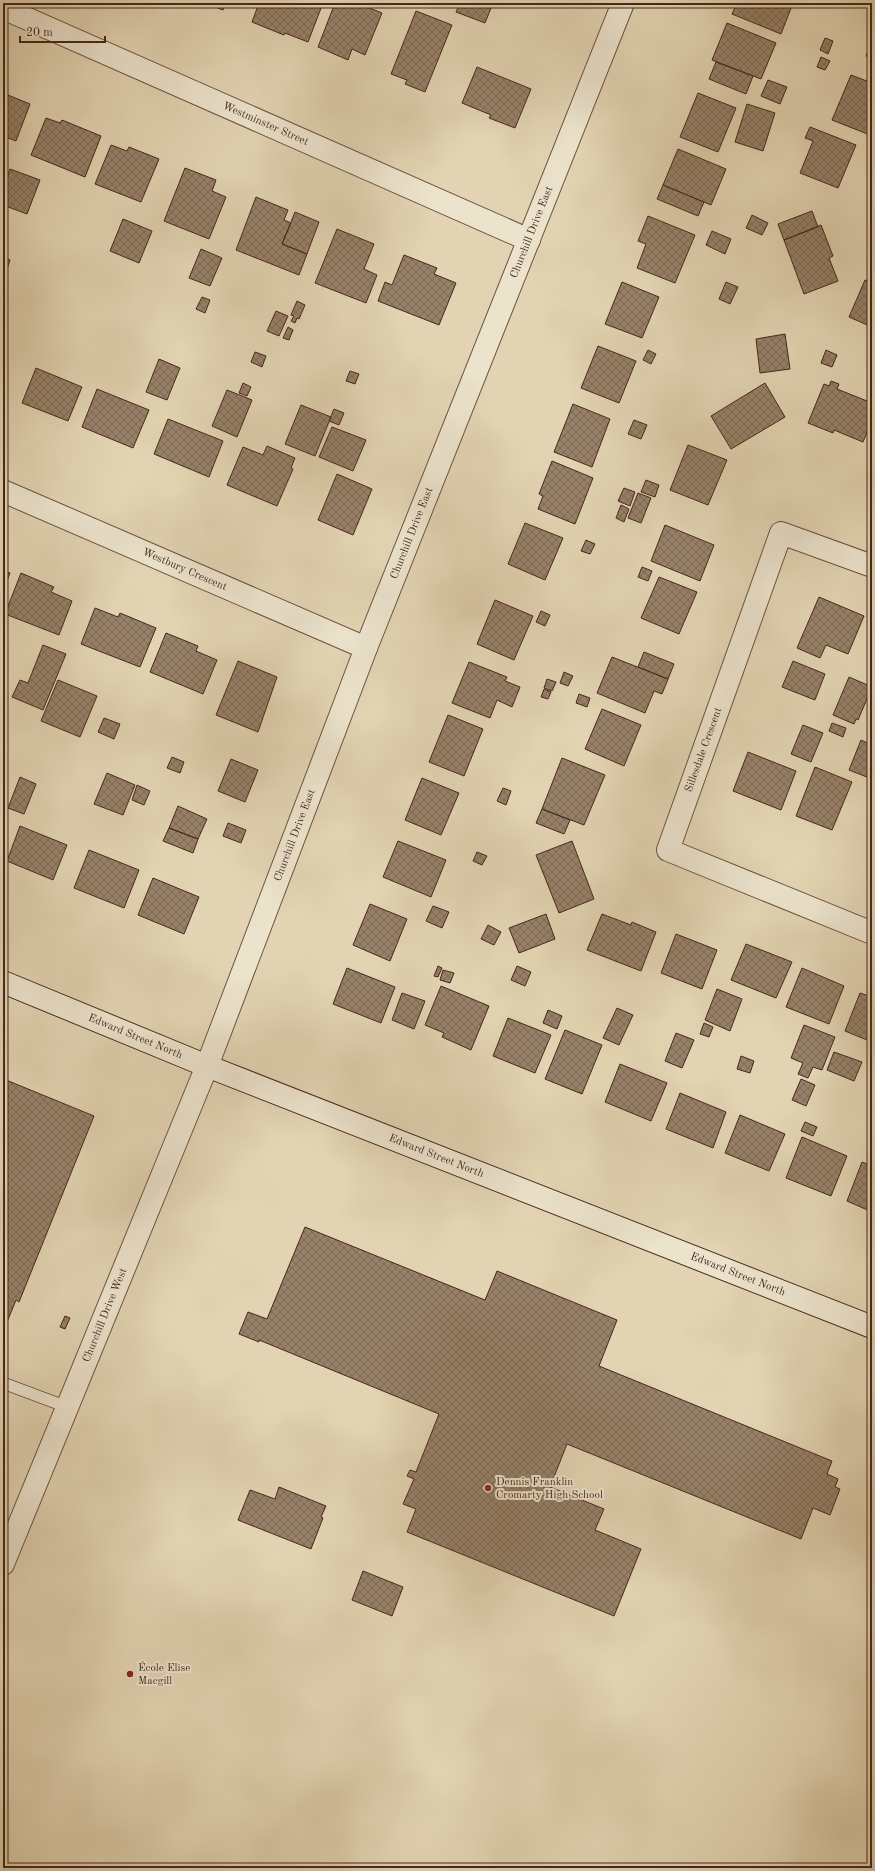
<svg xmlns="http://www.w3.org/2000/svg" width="875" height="1871" font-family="'Old Standard TT',serif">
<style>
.building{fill:url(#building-cross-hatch);stroke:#46271a}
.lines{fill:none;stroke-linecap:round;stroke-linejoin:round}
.lane-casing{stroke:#6d5240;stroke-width:13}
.street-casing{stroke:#6d5240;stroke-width:24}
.secondary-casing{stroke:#46271a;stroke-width:24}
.lane{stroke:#ece3cd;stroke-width:11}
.street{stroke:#ece3cd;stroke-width:22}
.secondary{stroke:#ece3cd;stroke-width:22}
.poi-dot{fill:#8f2418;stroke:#ece3cd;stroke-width:1.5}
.labels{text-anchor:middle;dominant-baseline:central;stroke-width:4;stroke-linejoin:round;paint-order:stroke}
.street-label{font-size:11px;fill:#46271a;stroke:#ece3cd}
.poi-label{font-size:11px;fill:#46271a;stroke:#ece3cd;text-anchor:start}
</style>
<defs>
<pattern id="building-cross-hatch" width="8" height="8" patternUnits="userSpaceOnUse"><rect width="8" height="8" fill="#978169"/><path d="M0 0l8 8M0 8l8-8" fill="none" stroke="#7d6a56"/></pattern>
</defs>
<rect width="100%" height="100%" fill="#e2d4b2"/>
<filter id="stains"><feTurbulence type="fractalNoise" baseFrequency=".005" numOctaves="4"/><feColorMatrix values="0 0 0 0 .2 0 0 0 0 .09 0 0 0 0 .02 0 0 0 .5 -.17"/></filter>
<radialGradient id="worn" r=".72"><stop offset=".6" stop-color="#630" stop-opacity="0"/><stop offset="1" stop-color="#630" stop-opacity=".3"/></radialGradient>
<path class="building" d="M205,3H225L223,10Z
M259,3H323L308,42L285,33L284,35L252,22Z
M335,3H357L382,13L365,55L352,49L348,60L318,47Z
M460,3H493L485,23L456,12Z
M737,3H793L781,34L732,14Z
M416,11L452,25L425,92L405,84L407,80L391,74Z
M727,23L776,43L761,79L712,60Z
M825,38L833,41L828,54L820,50Z
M872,41V59L866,56Z
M821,57L830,61L825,70L817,67Z
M716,62L753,76L746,94L709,79Z
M477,67L531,89L515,128L489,118L491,115L462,103Z
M851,75L872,83V131L870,135L832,120Z
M768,80L787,87L780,104L761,96Z
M3,93L30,104L16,141L3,136Z
M698,93L736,108L718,152L680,137Z
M747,104L775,113L763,151L735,142Z
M46,118L60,123L62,120L101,136L85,177L31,155Z
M810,127L856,145L838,188L800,173L813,141L805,138Z
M111,145L127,151L129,147L159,159L141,202L95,184Z
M678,149L726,169L711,205L663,185Z
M185,168L216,180L212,191L226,197L209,239L164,221Z
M10,169L40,180L27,214L3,205V188Z
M663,185L704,202L698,216L657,199Z
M256,197L288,210L284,220L291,223L282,244L307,254L299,275L236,250Z
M812,211L818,227L784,240L778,224Z
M295,212L319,222L307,254L282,244Z
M752,215L768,223L762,235L746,228Z
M648,216L695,235L675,283L637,268L646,244L638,241Z
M123,219L152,231L139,263L110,251Z
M821,225L833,256L829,258L838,281L804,294L784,240Z
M337,229L374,244L364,269L377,275L366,303L315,283Z
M712,231L731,239L725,254L706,245Z
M201,249L222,258L210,286L189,278Z
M404,255L437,268L434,274L456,283L439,325L378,301L385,282L392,285Z
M3,257L10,260L4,278H3Z
M865,280L872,282V327L849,317Z
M622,282L659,297L642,338L605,324Z
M726,282L738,287L730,304L719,299Z
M202,297L210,300L205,313L196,309Z
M297,301L305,305L299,319L297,318L295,323L291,321L294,316L291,315Z
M276,311L288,316L279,336L267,331Z
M288,327L293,330L289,340L283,338Z
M785,334L790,369L760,373L756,339Z
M598,346L636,361L619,403L581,388Z
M648,350L656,354L651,364L643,360Z
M826,350L837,355L832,367L821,363Z
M255,352L266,356L262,367L251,362Z
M159,359L180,368L167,400L146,392Z
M36,368L82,387L68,421L22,403Z
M350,371L359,374L355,384L346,381Z
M831,381L839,384L837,389L872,403V420L863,442L834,430L833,433L808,423L824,384L829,386Z
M243,383L251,387L247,396L239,393Z
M765,383L785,417L731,449L711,416Z
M97,389L149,410L133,448L82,427Z
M227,390L252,400L237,437L212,426Z
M573,404L610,419L592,467L554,452Z
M301,405L331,417L315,456L285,444Z
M334,409L344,413L339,425L329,421Z
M168,419L223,441L209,477L154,454Z
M634,420L647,425L641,439L628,434Z
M332,427L366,440L353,471L319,457Z
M688,445L727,460L708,505L670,490Z
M267,446L295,458L291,468L293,469L277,506L227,485L243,447L263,455Z
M552,461L593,478L575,524L538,509L543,496L539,494Z
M337,474L372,489L353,535L318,520Z
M646,480L659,485L655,497L641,492Z
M624,488L635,492L630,506L618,501Z
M638,493L651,498L641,523L628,518Z
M621,505L629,509L624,522L616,518Z
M525,523L563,538L545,580L508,564Z
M665,525L714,545L700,581L651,561Z
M586,540L595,544L590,554L581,551Z
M642,567L652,571L648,581L638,577Z
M3,571L10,573L3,591Z
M21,573L54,587L51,592L72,601L59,635L5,614Z
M659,577L697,592L679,634L641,618Z
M819,597L864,616L848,654L826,645L820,658L797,648Z
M495,600L533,616L514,660L477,644Z
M95,608L118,617L120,613L156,628L140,667L81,644Z
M541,611L550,615L545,626L536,622Z
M166,633L198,646L196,651L217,660L203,694L150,672Z
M43,645L66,654L43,710L12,697L20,680L28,683Z
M644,652L674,664L668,679L638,667Z
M612,657L668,679L662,694L654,691L645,713L597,693Z
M238,661L277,677L258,732L216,715Z
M793,661L825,674L815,700L782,687Z
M469,662L507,677L505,681L520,687L512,707L497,700L490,718L452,703Z
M564,672L573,676L568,686L560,683Z
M849,677L872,687L858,720L856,719L854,724L833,715Z
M547,679L556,682L552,691L544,688Z
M58,680L97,696L80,737L41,721Z
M544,689L551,692L548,699L541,697Z
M579,694L590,698L587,707L576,703Z
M602,709L641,725L624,766L585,749Z
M448,715L483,729L464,776L429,762Z
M104,718L120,724L114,739L98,732Z
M832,723L846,728L843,737L829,731Z
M803,725L823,733L811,762L791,754Z
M861,740L872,745V779L849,770Z
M748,752L796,771L781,810L733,791Z
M172,757L184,762L180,773L167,768Z
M562,758L605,775L584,825L542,809Z
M231,759L258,770L245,802L218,791Z
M815,767L852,782L832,830L796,816Z
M107,773L135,785L123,815L94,804Z
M20,777L36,784L24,814L8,808Z
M422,778L459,793L441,835L405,820Z
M137,785L150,791L144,805L132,800Z
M503,788L511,791L506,805L497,801Z
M178,806L207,819L198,839L169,828Z
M542,809L570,820L564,834L536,823Z
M228,823L246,830L241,843L223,836Z
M20,826L67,845L53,880L7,861Z
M169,828L198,839L193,853L163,841Z
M398,841L446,860L431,897L383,877Z
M572,841L594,899L559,913L536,855Z
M89,850L139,870L124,908L74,888Z
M477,852L487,856L482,865L473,861Z
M153,878L199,897L184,934L138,915Z
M370,904L407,919L390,961L353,945Z
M433,906L449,912L442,928L426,921Z
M546,914L555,939L519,953L509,928Z
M602,914L631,925L632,922L656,932L641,971L587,950Z
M488,925L501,932L494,945L481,939Z
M676,934L717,950L702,989L661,973Z
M746,944L792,962L776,998L731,980Z
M438,966L442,968L438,977L434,976Z
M517,966L531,972L525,986L511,980Z
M347,968L395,987L381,1023L333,1004Z
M802,968L844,986L829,1024L786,1007Z
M443,970L454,973L450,983L440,980Z
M441,986L489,1006L471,1050L442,1037L444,1033L425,1025Z
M717,989L742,999L730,1031L705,1020Z
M402,993L425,1001L414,1029L392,1020Z
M860,993L872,997V1042L845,1031Z
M617,1008L633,1015L619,1045L603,1038Z
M548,1010L562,1016L557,1029L543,1023Z
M508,1018L551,1035L535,1073L493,1056Z
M704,1023L713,1027L709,1037L700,1034Z
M804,1025L835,1037L822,1070L813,1067L808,1078L798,1074L803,1063L791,1058Z
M565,1030L602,1045L582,1094L545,1079Z
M676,1033L694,1040L682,1068L665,1061Z
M834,1052L862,1062L854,1081L827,1070Z
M741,1056L754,1061L750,1073L737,1069Z
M620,1064L667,1083L651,1121L605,1102Z
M801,1079L815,1085L806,1106L792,1100Z
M6,1080L94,1116L19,1302L16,1300L7,1322L3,1320V1160L6,1153L3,1152V1082H5Z
M680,1093L726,1112L713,1148L666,1129Z
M740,1115L785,1134L769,1171L725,1153Z
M805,1122L817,1127L813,1136L801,1131Z
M802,1137L847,1156L831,1196L786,1178Z
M862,1162L872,1166V1212L847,1201Z
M305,1227L485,1300L497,1271L617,1320L599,1366L832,1461L827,1474L838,1479L835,1487L840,1489L830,1515L813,1508L801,1539L567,1444L550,1487L604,1509L595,1530L641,1549L614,1616L407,1532L416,1509L403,1504L414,1479L407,1476L410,1470L416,1472L439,1414L259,1340V1342L239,1334L248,1312L267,1319Z
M65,1316L70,1318L65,1329L60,1327Z
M279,1487L326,1506L321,1517L323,1518L311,1549L238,1520L250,1490L275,1499Z
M363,1571L403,1587L392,1616L352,1600Z"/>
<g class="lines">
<defs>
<path id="lane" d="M3,1383L67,1407"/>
<g id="street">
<path id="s1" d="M3,8L529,240"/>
<path id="s2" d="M3,491L366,648"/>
<path d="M872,566L781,533L668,850L872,933"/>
<path id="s3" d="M3,1564L207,1066L366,648L623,3"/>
</g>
<g id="secondary">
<path id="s4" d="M3,982L207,1066L872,1327"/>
</g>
</defs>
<use href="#lane" class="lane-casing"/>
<use href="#street" class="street-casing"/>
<use href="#secondary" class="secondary-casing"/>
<use href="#lane" class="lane"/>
<use href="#street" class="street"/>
<use href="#secondary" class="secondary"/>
</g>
<g class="poi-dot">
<circle cx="488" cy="1488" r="4"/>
<circle cx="130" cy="1674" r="4"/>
</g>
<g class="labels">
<g class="street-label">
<text stroke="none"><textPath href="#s1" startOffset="287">Westminster Street</textPath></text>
<text stroke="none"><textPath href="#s3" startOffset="1433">Churchill Drive East</textPath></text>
<text stroke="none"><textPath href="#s3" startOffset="1109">Churchill Drive East</textPath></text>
<text stroke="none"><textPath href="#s2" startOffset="198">Westbury Crescent</textPath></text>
<text transform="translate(704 750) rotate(-70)">Sillesdale Crescent</text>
<text stroke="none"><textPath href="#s3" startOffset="785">Churchill Drive East</textPath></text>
<text stroke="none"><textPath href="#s4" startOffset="143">Edward Street North</textPath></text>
<text stroke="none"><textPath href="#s4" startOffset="467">Edward Street North</textPath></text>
<text stroke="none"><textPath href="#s4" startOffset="791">Edward Street North</textPath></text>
<text stroke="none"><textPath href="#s3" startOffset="269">Churchill Drive West</textPath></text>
</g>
<g class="poi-label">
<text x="496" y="1482">Dennis Franklin<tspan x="496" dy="13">Cromarty High School</tspan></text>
<text x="138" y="1668">École Elise<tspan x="138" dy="13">Macgill</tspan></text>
</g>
</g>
<rect width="875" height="1871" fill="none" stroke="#e2d4b2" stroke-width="16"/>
<rect x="4" y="4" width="867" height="1863" fill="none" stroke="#46271a" stroke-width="2"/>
<rect x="8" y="8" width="859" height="1855" fill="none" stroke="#46271a"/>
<path d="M20 36v6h85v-6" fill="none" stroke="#46271a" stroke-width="2"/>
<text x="26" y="36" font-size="12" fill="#46271a" stroke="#ece3cd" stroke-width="3" paint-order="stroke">20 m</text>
<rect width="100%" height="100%" filter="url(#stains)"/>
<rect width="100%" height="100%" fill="url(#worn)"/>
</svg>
